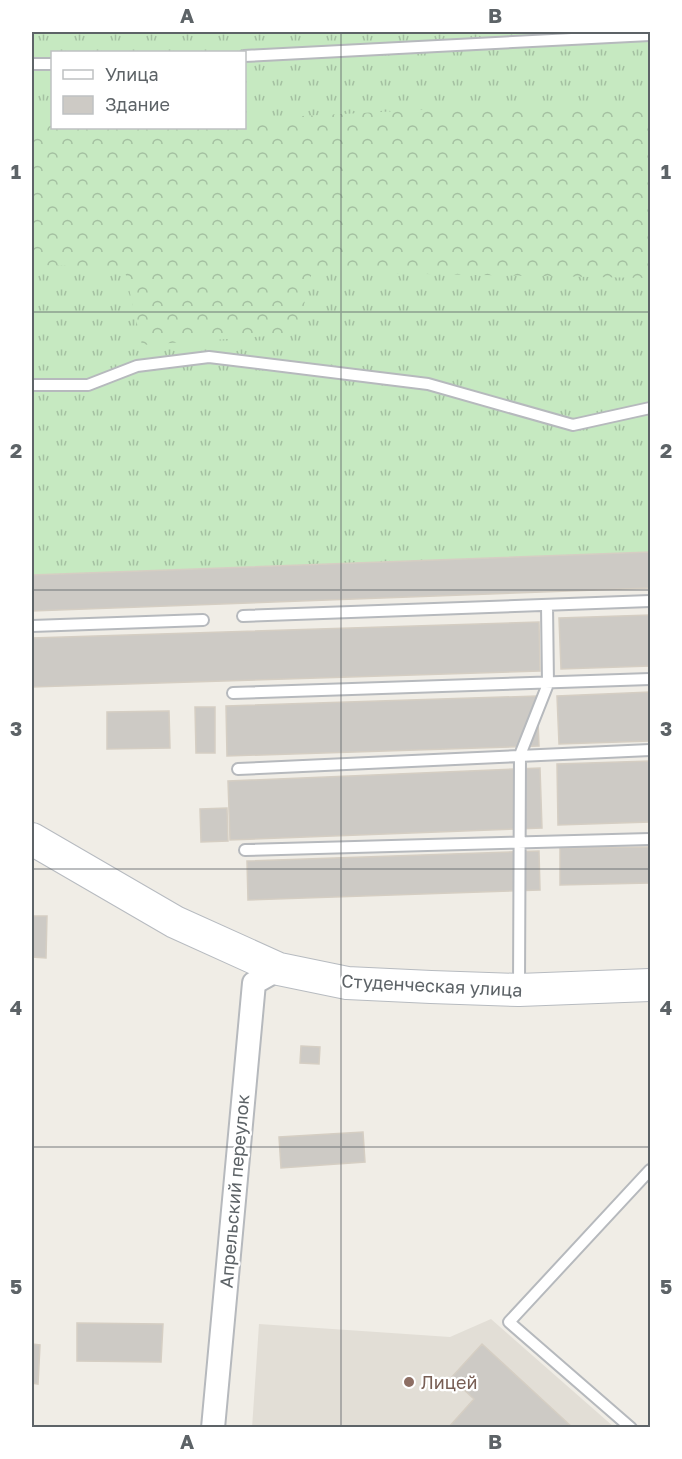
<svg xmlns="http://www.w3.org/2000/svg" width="682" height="1459" font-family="'Golos Text',sans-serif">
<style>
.education{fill:#e2ded6}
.grass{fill:url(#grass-tufts);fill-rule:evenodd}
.forest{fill:url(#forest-crowns)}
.building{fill:#cdcac5;stroke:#d5cec3;stroke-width:1.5}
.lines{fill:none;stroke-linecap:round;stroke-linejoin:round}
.service-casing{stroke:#b6b9bd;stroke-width:14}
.minor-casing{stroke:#b6b9bd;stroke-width:26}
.secondary-casing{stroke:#b7bbc0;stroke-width:34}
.service{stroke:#fff;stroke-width:10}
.minor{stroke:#fff;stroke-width:22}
.secondary{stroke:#fff;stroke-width:32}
.grid{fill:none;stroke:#5d6367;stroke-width:1.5;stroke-opacity:0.55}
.education-dot{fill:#8d6e63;stroke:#fff;stroke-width:2}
.labels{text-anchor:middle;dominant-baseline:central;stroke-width:4.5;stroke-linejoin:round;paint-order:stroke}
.street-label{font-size:18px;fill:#5d6367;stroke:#fff}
.education-label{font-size:18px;fill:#785e54;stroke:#fff;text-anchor:start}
.neatline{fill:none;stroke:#5d6367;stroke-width:2}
.grid-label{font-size:20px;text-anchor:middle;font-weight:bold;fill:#5d6367}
</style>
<defs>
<pattern id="grass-tufts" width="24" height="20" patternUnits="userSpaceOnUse" patternTransform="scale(1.5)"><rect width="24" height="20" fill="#c6e9c1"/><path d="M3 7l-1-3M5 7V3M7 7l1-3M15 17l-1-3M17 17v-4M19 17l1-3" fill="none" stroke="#a4c0a1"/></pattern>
<pattern id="forest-crowns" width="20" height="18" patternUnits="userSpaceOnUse" patternTransform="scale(1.5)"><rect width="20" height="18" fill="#c6e9c1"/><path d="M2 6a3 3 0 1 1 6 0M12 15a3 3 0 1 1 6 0" fill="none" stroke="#a4c0a1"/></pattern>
</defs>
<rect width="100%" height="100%" fill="#f0ede6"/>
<path class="education" d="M491,1319L614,1427L252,1428L259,1324L450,1337Z"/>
<path class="grass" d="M32,32H650V552L32,575ZM52,52H244V128H52Z"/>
<path class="forest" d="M650,105V278L312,272L297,334L142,345L124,267L32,265V118H52V128H244L245,119L458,108Z"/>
<path class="building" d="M650,552V588L32,611V575Z
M650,615V666L561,669L559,618Z
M539,622L540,671L32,687V638Z
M650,692V741L559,744L557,696Z
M537,696L539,746L227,756L226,706Z
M195,707H215V753H196Z
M169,711L170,748L107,749V712Z
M650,761V822L558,825L557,764Z
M540,768L542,828L230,840L228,781Z
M227,808L228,841L201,842L200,809Z
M650,847V883L560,885V848Z
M539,851L540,890L248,900L247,861Z
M32,916H47L46,958L32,957Z
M301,1046L320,1047L319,1064L300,1063Z
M363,1132L365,1162L281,1168L279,1137Z
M77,1323L163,1324L161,1362L77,1361Z
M32,1344L40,1345L38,1384L32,1383Z
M482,1344L573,1428H448L474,1399L451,1378Z"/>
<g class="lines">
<defs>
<path id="service" d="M244,56L650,35
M32,64H52
M32,385H88L137,366L209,357L428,384L573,425L650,408
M243,616L650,601
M32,626L203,620
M233,693L650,679
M238,769L650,750
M245,850L650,839
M519,986L520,755L548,684L547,605
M631,1428L509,1322L650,1170"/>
<path id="minor" d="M213,1428L254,983L279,969"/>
<path id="secondary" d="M32,839L175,922L279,969L347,983L431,987L519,990L650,985"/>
</defs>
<use href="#service" class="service-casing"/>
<use href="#minor" class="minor-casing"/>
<use href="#secondary" class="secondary-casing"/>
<use href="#service" class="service"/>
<use href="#minor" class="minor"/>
<use href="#secondary" class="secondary"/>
</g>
<path class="grid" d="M341,32V1428M32,312H650M32,590H650M32,869H650M32,1147H650"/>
<circle class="education-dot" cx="409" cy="1382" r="6"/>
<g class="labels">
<g class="street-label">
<text transform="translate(432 985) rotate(3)">Студенческая улица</text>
<text transform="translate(234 1191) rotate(-85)">Апрельский переулок</text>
</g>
<g class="education-label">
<text x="421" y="1382">Лицей</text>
</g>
</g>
<rect width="682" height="1459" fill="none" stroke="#ffffff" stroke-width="66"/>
<rect x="51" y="51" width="195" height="78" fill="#ffffff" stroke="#bec1c2" stroke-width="1.5"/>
<rect x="63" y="70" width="30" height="9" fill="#ffffff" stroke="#bec1c2" stroke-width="1.5"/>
<text x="105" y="81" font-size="18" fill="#5d6367">Улица</text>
<rect x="63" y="96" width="30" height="18" fill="#cdcac5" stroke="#bec1c2" stroke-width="1.5"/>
<text x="105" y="111" font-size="18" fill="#5d6367">Здание</text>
<rect x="33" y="33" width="616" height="1393" class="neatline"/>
<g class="grid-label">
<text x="187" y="23">A</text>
<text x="495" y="23">B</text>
<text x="16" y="179">1</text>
<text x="666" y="179">1</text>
<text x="16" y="458">2</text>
<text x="666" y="458">2</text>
<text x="16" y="736">3</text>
<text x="666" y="736">3</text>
<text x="16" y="1015">4</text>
<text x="666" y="1015">4</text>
<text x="16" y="1294">5</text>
<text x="666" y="1294">5</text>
<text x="187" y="1449">A</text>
<text x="495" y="1449">B</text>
</g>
</svg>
